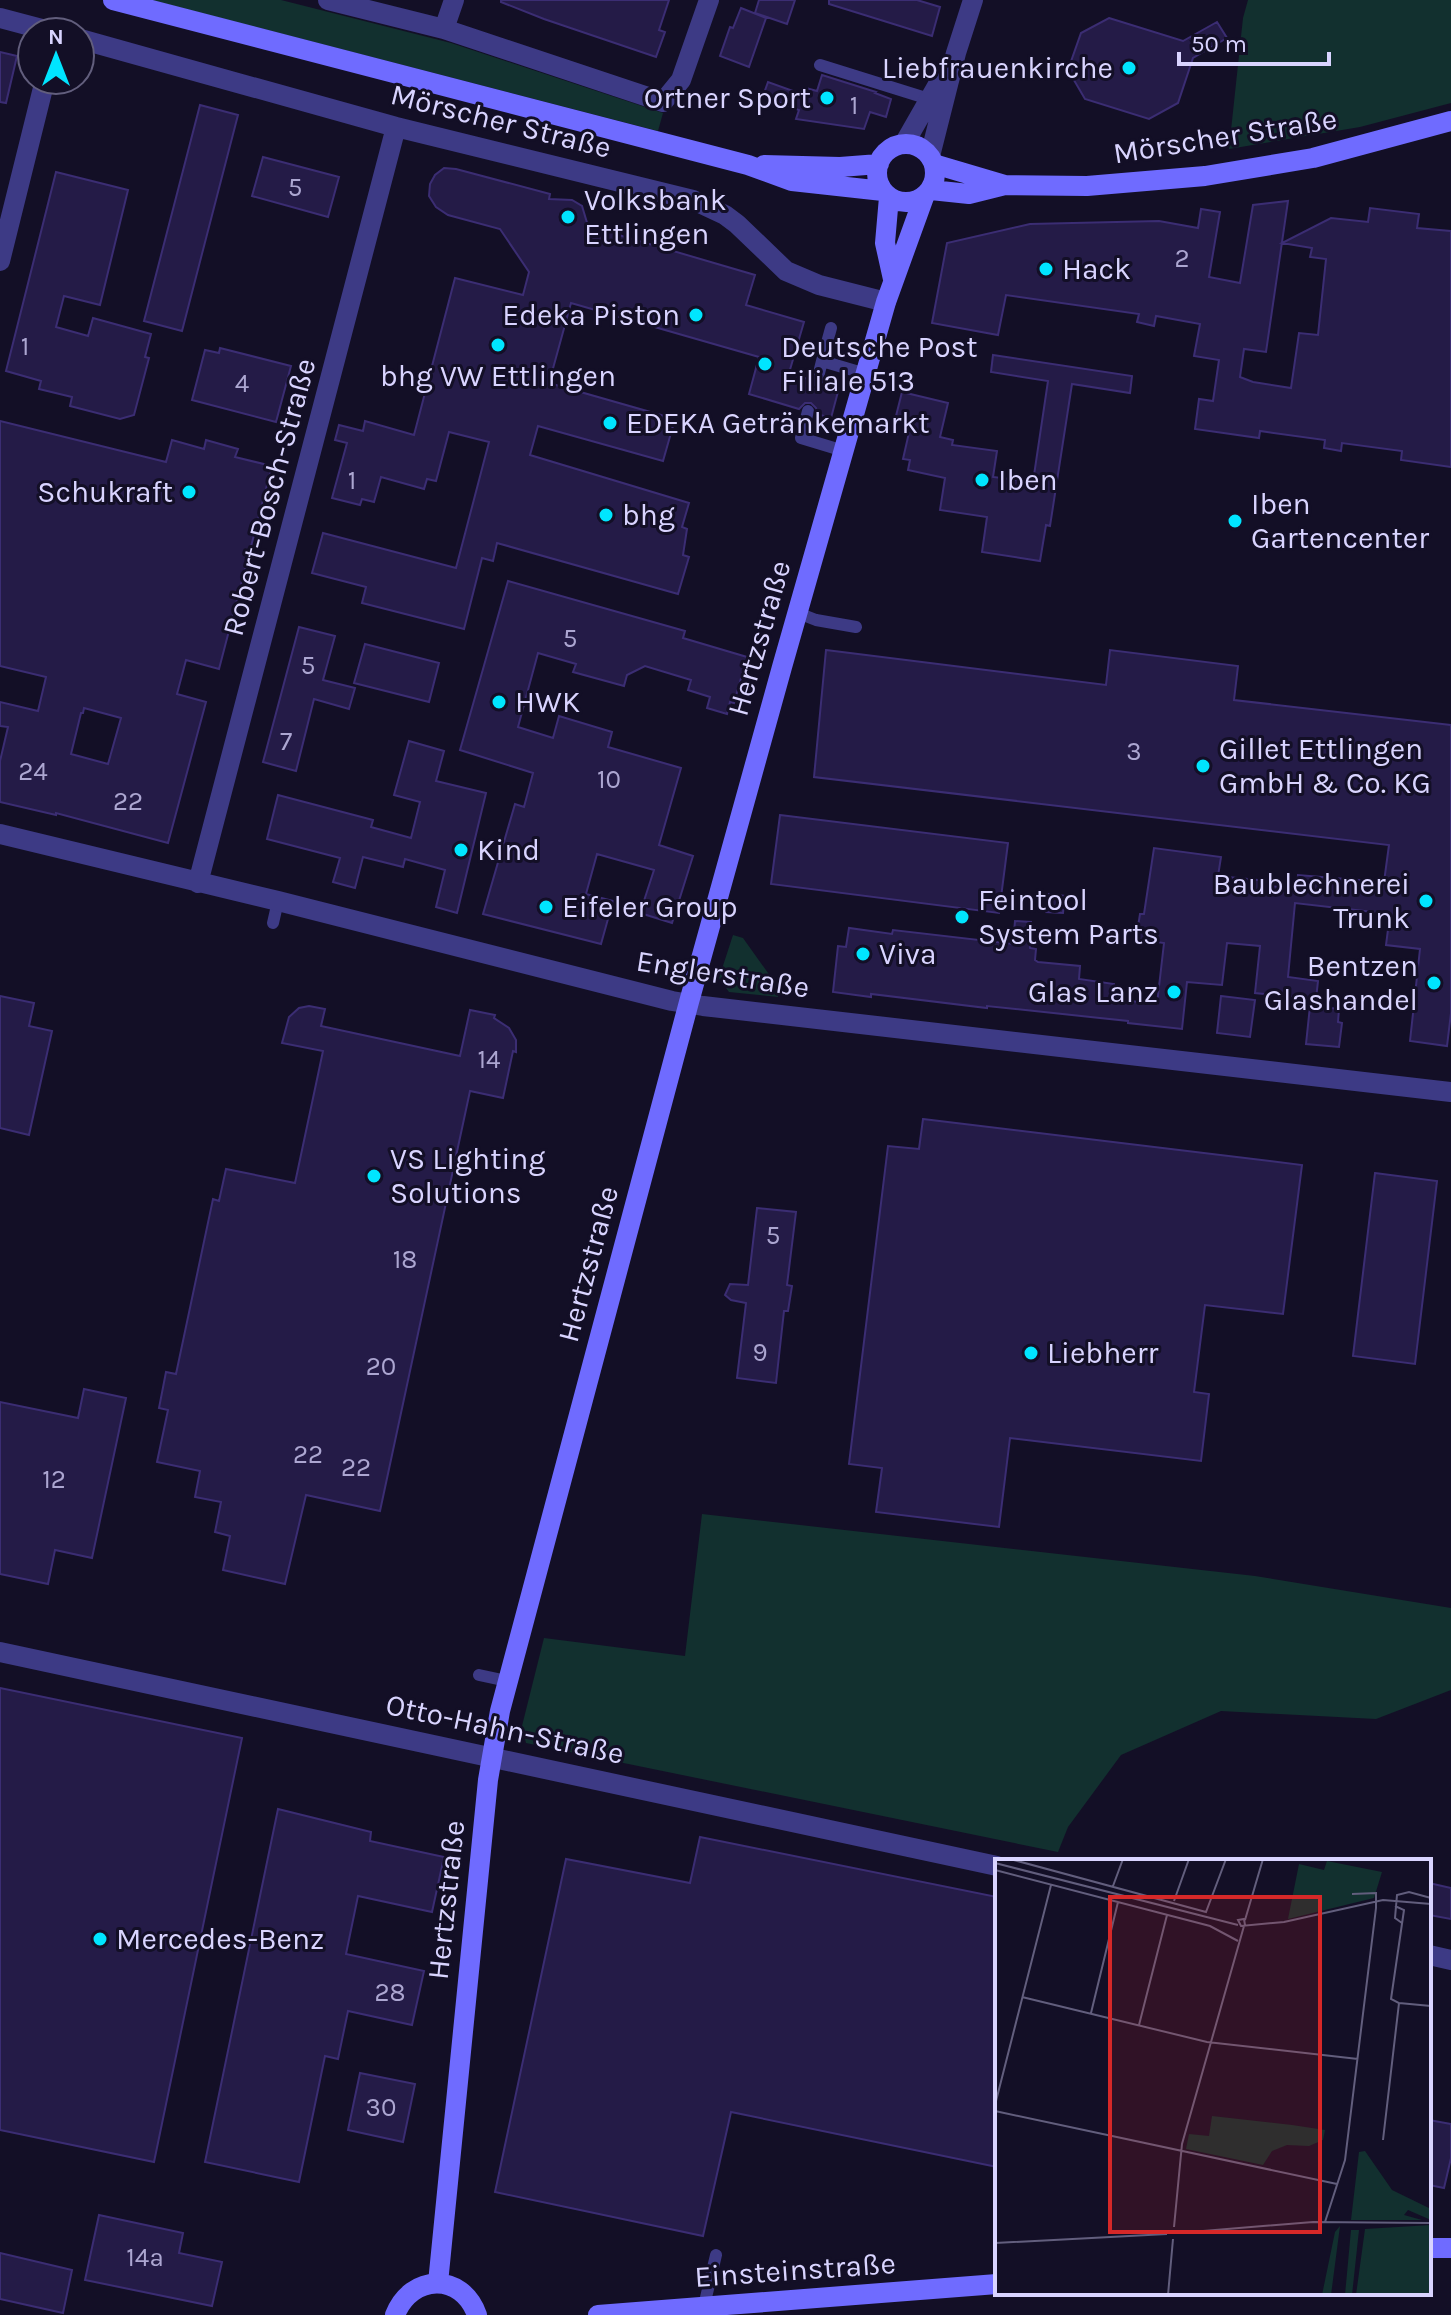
<svg xmlns="http://www.w3.org/2000/svg" width="1451" height="2315" font-family="Karla,sans-serif">
<style>
.green{fill:#12302f}
.building{fill:#241b47;stroke:#3b2d73;stroke-width:2;fill-rule:evenodd}
.lines{fill:none;stroke-linecap:round;stroke-linejoin:round}
.lane{stroke:#3d3a85;stroke-width:12}
.street{stroke:#3d3a85;stroke-width:20}
.secondary{stroke:#6f6bff;stroke-width:20}
.poi-dot{fill:#00e5ff;stroke:#130f26;stroke-width:3}
.labels{text-anchor:middle;dominant-baseline:central;stroke-width:6;stroke-linejoin:round;paint-order:stroke}
.number-label{font-size:26px;fill:#aca6d1}
.poi-label{font-size:30px;fill:#d9d4ff;stroke:#130f26;text-anchor:start}
.street-label{font-size:30px;fill:#d9d4ff;stroke:#130f26}
.inset-road{fill:none;stroke:#625e7d;stroke-width:2}
.view{fill:#d62828;fill-opacity:0.15;stroke:#d62828;stroke-width:4}
.inset-edge{fill:none;stroke:#d9d4ff;stroke-width:4}
</style>
<rect width="100%" height="100%" fill="#130f26"/>
<path class="green" d="M151,0H281L451,43L663,113L658,131Z
M1248,0H1451V103L1360,127L1229,149L1243,18Z
M733,935L743,938L778,987V997L729,992L719,978Z
M702,1514L1255,1576L1451,1608V1690L1376,1719L1221,1711L1121,1755L1068,1827L1058,1852L526,1743L522,1726L544,1638L685,1656Z"/>
<path class="building" d="M501,0H669L659,30L665,32L656,57L544,19L501,2Z
M759,0H795L787,24L755,13Z
M829,0H917L940,7L932,36L829,4Z
M741,8L766,18L749,67L720,56L730,27L733,28Z
M1109,18L1183,41L1217,22L1227,38L1193,58L1178,103L1149,119L1085,99L1068,70L1081,33Z
M0,52L17,56L6,103L0,102Z
M822,75L876,92L875,93L891,99L886,117L870,112L864,129L796,119L799,110L763,96L768,82L804,95L806,88L817,91Z
M200,105L238,115L182,331L144,321Z
M263,157L339,177L328,217L252,196Z
M444,168L456,169L550,194L549,199L572,200L582,206L588,226L755,275L746,305L804,322L789,373L808,379L809,384L814,389H820L826,384L839,388L831,418L817,414L816,408L811,403H805L799,409L749,394L759,357L571,303L549,383L675,419L663,461L538,426L530,455L689,503L682,527L687,529L683,555L689,557L678,594L497,543L493,561L482,558L464,629L362,603L366,587L312,573L323,533L456,568L489,442L449,432L436,481L427,479L424,489L381,477L374,502L362,499L360,505L332,498L347,443L335,440L339,425L363,431L365,421L414,435L455,278L523,295L529,272L500,229L448,215L436,207L429,196L430,184L435,175Z
M56,172L128,190L100,305L64,296L56,327L88,336L93,318L151,334L145,357L149,358L134,415L120,419L70,406L72,397L39,389L41,381L6,371Z
M1288,201L1266,352L1244,349L1240,377L1253,382L1291,388L1299,333L1318,335L1326,259L1310,257L1312,248L1282,243L1331,218L1368,222L1370,208L1419,214L1417,228L1451,231V467L1401,460L1402,451L1342,443L1341,451L1324,448L1325,440L1260,431L1259,438L1195,429L1199,399L1213,401L1219,360L1194,356L1200,324L1156,316L1154,326L1137,322L1139,314L1006,295L998,335L932,323L947,243L1030,224L1159,221L1198,228L1201,209L1220,212L1209,277L1240,283L1253,205Z
M220,348L291,366L276,422L192,400L205,350L219,353Z
M993,355L1132,376L1130,393L1072,384L1050,526L1046,525L1040,561L982,552L987,517L940,510L945,478L908,470L910,460L903,459L911,424L895,420L902,392L948,403L940,437L953,440L952,445L997,451L993,477L1033,482L1048,381L991,372Z
M0,421L166,462L172,440L204,449L206,440L238,449L235,457L272,466L219,669L186,660L177,694L206,702L168,843L56,813V815L0,802V761L8,727L0,726V702L38,711L46,677L0,666ZM84,708L121,718L108,764L71,754L81,713H83Z
M508,581L685,631L683,638L747,657L734,703L730,702L727,714L707,708L710,697L688,690L691,680L645,666L627,675L624,686L573,672L576,664L538,653L518,727L553,738L559,716L612,732L608,747L681,768L659,845L693,856L672,923L640,913L654,870L597,854L586,894L613,901L601,944L483,914L515,804L524,807L533,773L460,750Z
M299,627L335,636L323,680L355,688L349,709L314,699L296,771L263,762Z
M365,644L439,663L429,702L354,683Z
M826,650L1106,685L1110,650L1238,666L1234,700L1451,725V1013L1447,1046L1410,1041L1420,949L1386,945L1390,914L1295,903L1288,977L1318,981L1316,999L1255,993L1260,946L1227,943L1222,985L1187,982L1182,1029L1128,1023V1021L987,1006V1008L871,994V997L833,992L838,946L846,947L849,928L892,934L893,930L1013,944L1015,921L1031,922L1030,948L1036,949L1035,960L1038,962L1080,966L1079,979L1114,984L1113,999L1157,1004L1164,943L1136,939L1140,914H1144L1154,848L1221,857L1218,876L1267,881L1266,886L1297,888L1298,875L1384,882L1389,845L814,777Z
M409,741L444,751L436,781L486,793L457,913L436,907L445,870L405,859L403,867L363,857L355,888L333,882L340,858L267,839L278,795L373,820L371,827L411,838L420,802L394,795Z
M780,815L1008,843L999,913L771,884Z
M1048,894L1065,896L1063,913L1046,912Z
M0,996L34,1003L29,1026L52,1031L29,1135L0,1128Z
M1221,996L1255,1000L1250,1037L1217,1033Z
M309,1006L325,1009L321,1026L460,1056L470,1010L495,1015L494,1018L509,1028L516,1040V1052L513,1051L503,1098L470,1091L380,1511L306,1495L285,1584L223,1570L230,1536L215,1532L221,1502L195,1497L200,1471L157,1462L168,1410L159,1408L166,1372L176,1374L213,1199L219,1201L226,1169L295,1183L323,1051L282,1043L289,1017L299,1008Z
M1310,1006L1339,1009L1338,1022L1342,1023L1339,1047L1306,1044Z
M923,1119L1302,1165L1283,1314L1205,1305L1194,1392L1209,1394L1201,1461L1010,1438L999,1527L876,1512L882,1468L849,1464L888,1146L919,1149Z
M1375,1173L1437,1181L1415,1364L1353,1356Z
M757,1208L796,1212L787,1285L792,1286L788,1311H784L776,1383L737,1378L746,1303L731,1300L725,1295L730,1284L748,1285Z
M84,1389L126,1398L92,1558L55,1550L48,1584L0,1574V1402L78,1418Z
M0,1688L242,1738L154,2162L0,2130Z
M278,1809L371,1832L370,1841L444,1857L432,1912L358,1896L346,1954L424,1971L412,2025L348,2011L338,2059L325,2056L299,2182L205,2162Z
M700,1837L997,1897V2167L731,2112L703,2236L495,2192L566,1859L690,1883Z
M1429,1883L1451,1888V1919L1429,1915Z
M360,2073L415,2084L403,2142L348,2130Z
M1429,2120L1451,2124V2158L1444,2188L1429,2185Z
M99,2215L183,2233L179,2253L222,2262L212,2306L85,2280Z
M0,2253L72,2270L63,2313L0,2299Z"/>
<g class="lines">
<path class="lane" d="M820,65L929,99
M822,361L831,328
M817,381L822,361L866,374
M808,411L801,438L844,451
M798,613L816,620L856,627
M273,923L278,901
M479,1675L507,1681
M704,2306L716,2255"/>
<path class="street" d="M328,0L444,29L663,102L681,80L709,0
M0,18L53,32
M444,29L454,0
M80,39L396,127L693,200L725,215L737,224L786,271L819,285L886,302
M904,144L944,74
M930,156L956,53L973,0
M0,261L45,80
M0,834L278,901L672,1001L703,1006L1451,1092
M198,883L396,127
M0,1652L997,1866
M1429,1955L1451,1960"/>
<path class="secondary" d="M113,0L748,165L792,181L883,191
M877 173a29 29 0 1 1 58 0a29 29 0 1 1-58 0Z
M934,164L1005,185
M764,165L840,167L879,164
M931,190L969,194L1005,185L1087,186L1205,176L1313,158L1451,121
M889,197L885,243L893,279
M1429,2248H1451
M438,2283L488,1780L500,1711L689,1002L782,667L886,302L924,197
M395,2315C411,2274 462,2272 477,2315
M598,2315L997,2284"/>
</g>
<g class="poi-dot">
<circle cx="1129" cy="68" r="8"/>
<circle cx="827" cy="98" r="8"/>
<circle cx="568" cy="217" r="8"/>
<circle cx="1046" cy="269" r="8"/>
<circle cx="696" cy="315" r="8"/>
<circle cx="498" cy="345" r="8"/>
<circle cx="765" cy="364" r="8"/>
<circle cx="610" cy="423" r="8"/>
<circle cx="982" cy="480" r="8"/>
<circle cx="189" cy="492" r="8"/>
<circle cx="606" cy="515" r="8"/>
<circle cx="1235" cy="521" r="8"/>
<circle cx="499" cy="702" r="8"/>
<circle cx="1203" cy="766" r="8"/>
<circle cx="461" cy="850" r="8"/>
<circle cx="1426" cy="901" r="8"/>
<circle cx="546" cy="907" r="8"/>
<circle cx="962" cy="917" r="8"/>
<circle cx="863" cy="954" r="8"/>
<circle cx="1434" cy="983" r="8"/>
<circle cx="1174" cy="992" r="8"/>
<circle cx="374" cy="1176" r="8"/>
<circle cx="1031" cy="1353" r="8"/>
<circle cx="100" cy="1939" r="8"/>
</g>
<g class="labels">
<g class="number-label">
<text x="854" y="105">1</text>
<text x="295" y="187">5</text>
<text x="1182" y="258">2</text>
<text x="25" y="346">1</text>
<text x="242" y="383">4</text>
<text x="352" y="480">1</text>
<text x="570" y="638">5</text>
<text x="308" y="665">5</text>
<text x="286" y="741">7</text>
<text x="1134" y="751">3</text>
<text x="33" y="771">24</text>
<text x="609" y="779">10</text>
<text x="128" y="801">22</text>
<text x="489" y="1059">14</text>
<text x="773" y="1235">5</text>
<text x="405" y="1259">18</text>
<text x="760" y="1352">9</text>
<text x="381" y="1366">20</text>
<text x="308" y="1454">22</text>
<text x="356" y="1467">22</text>
<text x="54" y="1479">12</text>
<text x="390" y="1992">28</text>
<text x="381" y="2107">30</text>
<text x="145" y="2257">14a</text>
</g>
<g class="poi-label">
<text x="1113" y="68" text-anchor="end">Liebfrauenkirche</text>
<text x="811" y="98" text-anchor="end">Ortner Sport</text>
<text x="584" y="200">Volksbank<tspan x="584" dy="34">Ettlingen</tspan></text>
<text x="1062" y="269">Hack</text>
<text x="680" y="315" text-anchor="end">Edeka Piston</text>
<text x="781" y="347">Deutsche Post<tspan x="781" dy="34">Filiale 513</tspan></text>
<text x="498" y="376" text-anchor="middle">bhg VW Ettlingen</text>
<text x="626" y="423">EDEKA Getränkemarkt</text>
<text x="998" y="480">Iben</text>
<text x="173" y="492" text-anchor="end">Schukraft</text>
<text x="1251" y="504">Iben<tspan x="1251" dy="34">Gartencenter</tspan></text>
<text x="622" y="515">bhg</text>
<text x="515" y="702">HWK</text>
<text x="1219" y="749">Gillet Ettlingen<tspan x="1219" dy="34">GmbH &amp; Co. KG</tspan></text>
<text x="477" y="850">Kind</text>
<text x="1410" y="884" text-anchor="end">Baublechnerei<tspan x="1410" dy="34">Trunk</tspan></text>
<text x="978" y="900">Feintool<tspan x="978" dy="34">System Parts</tspan></text>
<text x="562" y="907">Eifeler Group</text>
<text x="879" y="954">Viva</text>
<text x="1418" y="966" text-anchor="end">Bentzen<tspan x="1418" dy="34">Glashandel</tspan></text>
<text x="1158" y="992" text-anchor="end">Glas Lanz</text>
<text x="390" y="1159">VS Lighting<tspan x="390" dy="34">Solutions</tspan></text>
<text x="1047" y="1353">Liebherr</text>
<text x="116" y="1939">Mercedes-Benz</text>
</g>
<g class="street-label">
<text transform="translate(501 121) rotate(14)">Mörscher Straße</text>
<text transform="translate(1225 136) rotate(-9)">Mörscher Straße</text>
<text transform="translate(269 497) rotate(-75)">Robert-Bosch-Straße</text>
<text transform="translate(759 638) rotate(-74)">Hertzstraße</text>
<text transform="translate(723 974) rotate(9)">Englerstraße</text>
<text transform="translate(588 1264) rotate(-75)">Hertzstraße</text>
<text transform="translate(505 1729) rotate(12)">Otto-Hahn-Straße</text>
<text transform="translate(446 1900) rotate(-84)">Hertzstraße</text>
<text transform="translate(795 2270) rotate(-4)">Einsteinstraße</text>
</g>
</g>
<g transform="translate(995 1859)">
<rect width="436" height="436" fill="#130f26"/>
<path d="M332,2L387,13L379,39L293,60L304,5L329,11ZM217,257L297,266L330,271L328,281L314,287L292,286L277,292L268,306L191,290L194,275L214,277ZM370,292L397,331L436,350V361L413,351L409,356L427,361H356L364,293ZM436,366V436H361L370,370ZM345,367L336,436H327L340,373ZM356,371H364L357,436H350Z" fill="#12302f"/>
<path class="inset-road" d="M15,0L211,53L231,0M0,4L243,66M0,11L215,67L243,82M118,27L128,0M179,42L194,0M250,61L268,0M407,64L400,59L402,36L414,33L436,39M250,66L249,60L243,61L246,67L289,63L388,41L436,45M27,138L212,183L363,200M404,144L436,147M96,154L123,43M144,166L172,56M0,246L56,26M0,252L342,325M388,281L404,144L396,140L409,51L400,47M330,363L350,301L381,49V34L357,35M179,368L187,285L249,67M184,374L318,363L436,364M0,384L172,375M173,436L178,380"/>
<path class="view" d="M115,38H325V373H115Z"/>
<rect width="436" height="436" class="inset-edge"/>
</g>
<g transform="translate(56 56)"><circle r="38" fill="#130f26" stroke="#625e7d" stroke-width="2"/>
<path d="M0-6L14 30L0 20L-14 30Z" fill="#00e5ff"/>
<text y="-12" font-size="22" font-weight="bold" text-anchor="middle" fill="#d9d4ff">N</text>
</g>
<path d="M1179 52v12h150v-12" fill="none" stroke="#d9d4ff" stroke-width="4"/>
<text x="1191" y="52" font-size="24" fill="#d9d4ff" stroke="#130f26" stroke-width="6" paint-order="stroke">50 m</text>
</svg>
